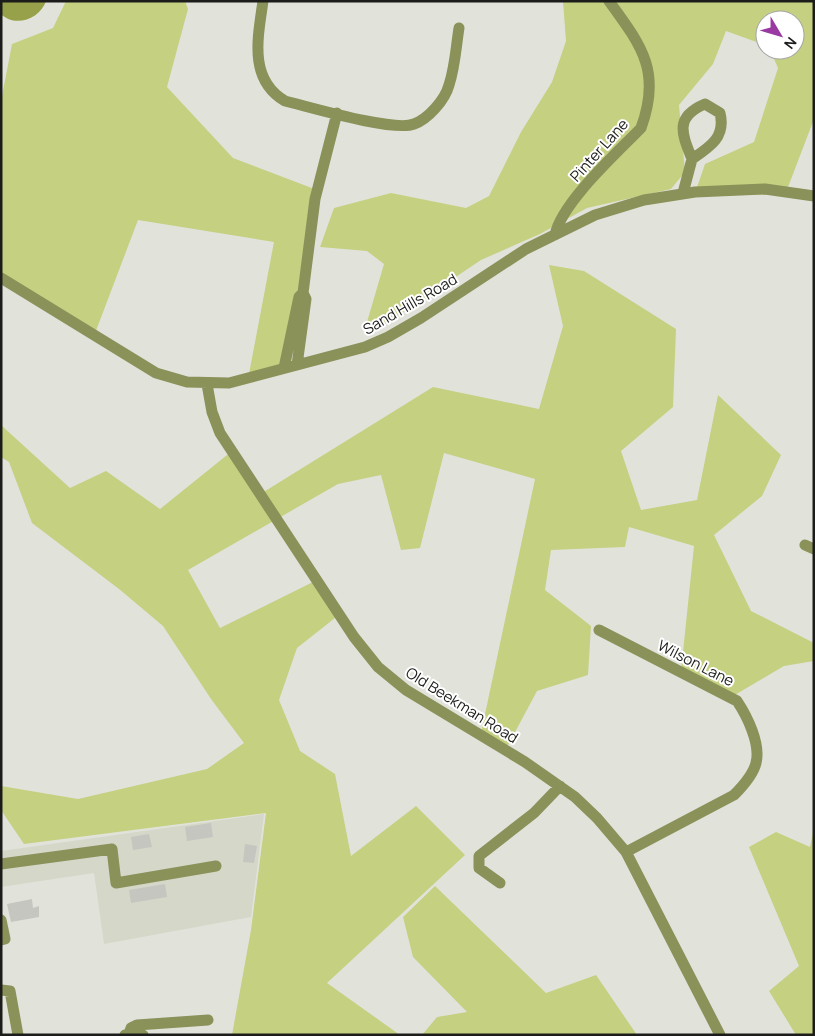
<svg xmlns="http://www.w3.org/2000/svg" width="815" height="1036" font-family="Manrope,sans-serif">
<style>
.built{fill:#d5d7c9}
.green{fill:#c5d081}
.water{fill:#97a149}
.building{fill:#c5c6bf}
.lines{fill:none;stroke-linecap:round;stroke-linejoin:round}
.minor{stroke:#8a9159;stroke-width:11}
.labels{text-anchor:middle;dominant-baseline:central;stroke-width:4;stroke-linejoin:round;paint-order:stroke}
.street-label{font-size:15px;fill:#1c1d1a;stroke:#fff}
</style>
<rect width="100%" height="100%" fill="#e1e3db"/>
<path class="built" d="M264,814L251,917L104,944L94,873L1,887V851Z"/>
<path class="green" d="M66,1H185L188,9L167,87L233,158L317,190L284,371L248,379L274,242L138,220L94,336L1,279V101L12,44L53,28Z
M561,1H814V119L785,195L695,193L705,164L754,142L778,68L770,50H795V20H765V45L726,31L713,64L679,105L685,172L671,189L587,208L540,234L481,260L381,327L367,322L384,264L367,251L320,247L334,208L391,193L466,208L489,196L521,132L552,82L566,41L563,2Z
M549,265L584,271L676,329L673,407L621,451L641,510L697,500L718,395L781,455L762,496L714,535L751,611L814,643V661L784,666L728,699L681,671L694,546L629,527L625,547L551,550L545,590L591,626L588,675L537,691L507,747L481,733L535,479L444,453L420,548L401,550L381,475L338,484L188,570L220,628L317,580L340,614L297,648L279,700L300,751L335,774L351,856L416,806L465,855L327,983L400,1035H232L251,930L266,813L24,844L1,810V786L78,799L207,769L244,743L211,699L163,626L119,589L32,523L9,462L1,457V425L70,488L106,471L160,509L232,451L262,493L433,387L539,409L563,326Z
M814,829V1035H796L769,991L799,966L749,847L776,832L810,847Z
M435,886L546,993L596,975L637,1035H422L437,1017L467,1012L413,957L403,917Z"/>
<path class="water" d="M1,1H46C40,19 15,28 1,14Z"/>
<path class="building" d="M211,823L213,837L187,841L185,827Z
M149,834L152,847L133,850L131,837Z
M245,844L257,846L254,863L243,862Z
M165,884L167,897L131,903L129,890Z
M32,899L33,908L39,906V917L11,922L7,904Z"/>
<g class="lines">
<path class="minor" d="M263,1C258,37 248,79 285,101C310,107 393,132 414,124C428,119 445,100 449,85C455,67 456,47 459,28
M683,193L692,159C710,147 726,137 720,113L705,104C674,117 682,134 692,159
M555,235C562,202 617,153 641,128C662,71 641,45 609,1
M1,278L156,373L187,382L229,383L365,347L388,337L421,318L526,249L595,215L644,200L695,192L765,189L814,196
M297,365L306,299L303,293
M284,368L299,297L303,293L315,199L337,113
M207,384L212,412L220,433L354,637L378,667L406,690L525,762L575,797L597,818L626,852L720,1035
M805,545L814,549
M599,630L737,701C747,716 761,744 756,763C753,775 742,787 734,795L626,852
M1,864L112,849L116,883L216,866
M500,883L479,868V856L534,813L560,786
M1,920L5,939L1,940
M1,990L10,991L18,1035
M129,1034L131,1028L137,1025L208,1020
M125,1035L138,1033L143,1035"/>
</g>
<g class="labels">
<g class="street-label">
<text transform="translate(599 150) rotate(-48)">Pinter Lane</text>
<text transform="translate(410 304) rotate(-30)">Sand Hills Road</text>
<text transform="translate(696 663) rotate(27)">Wilson Lane</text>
<text transform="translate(462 705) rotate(32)">Old Beekman Road</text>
</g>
</g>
<rect width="815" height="1036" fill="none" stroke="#1c1d1a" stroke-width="5"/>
<g transform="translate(780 35) rotate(128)"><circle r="24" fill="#ffffff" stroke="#a4a5a3"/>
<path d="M0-4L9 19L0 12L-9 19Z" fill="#9939a1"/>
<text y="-8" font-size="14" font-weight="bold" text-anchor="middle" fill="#1c1d1a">N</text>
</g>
</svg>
